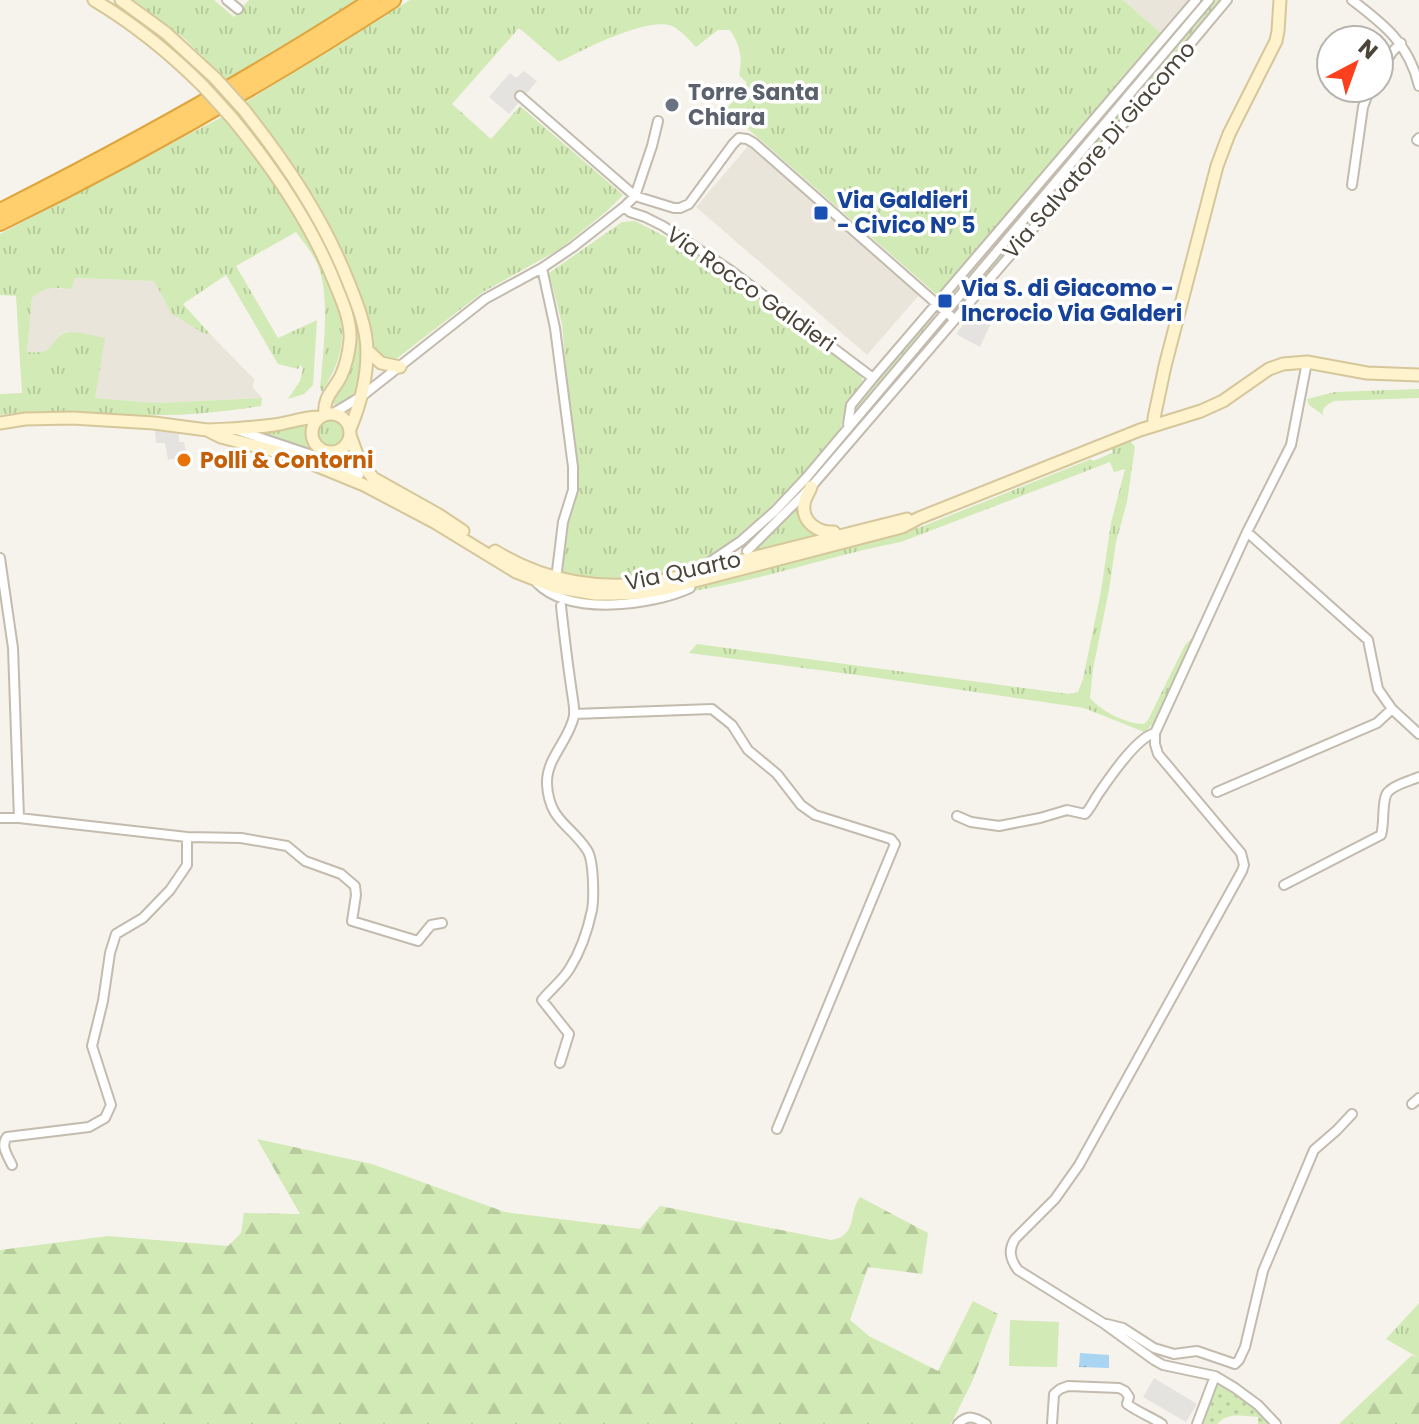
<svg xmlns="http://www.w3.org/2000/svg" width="1419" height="1424" font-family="Poppins,sans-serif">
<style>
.residential{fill:#eae5da}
.grass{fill:url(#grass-tufts)}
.forest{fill:url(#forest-firs)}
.park{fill:#d2eab5}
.garden{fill:url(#garden-dots)}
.parking{fill:#e5e3e0}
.water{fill:url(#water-ripples)}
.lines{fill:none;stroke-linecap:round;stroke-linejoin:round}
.street-casing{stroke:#c2bbae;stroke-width:12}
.secondary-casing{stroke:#d6c79b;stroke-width:15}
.highway-casing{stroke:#e0a43c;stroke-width:18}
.street{stroke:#fff;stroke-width:8}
.secondary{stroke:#fff3cd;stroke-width:11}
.highway{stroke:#ffcf6e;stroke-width:14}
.secondary-bridge-casing{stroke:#d6c79b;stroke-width:15;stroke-linecap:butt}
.secondary-bridge{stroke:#fff3cd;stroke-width:11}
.worship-dot{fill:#6b7280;stroke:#fff;stroke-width:3}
.transit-dot{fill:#1a4fb4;stroke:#fff;stroke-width:3}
.food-dot{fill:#e8710a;stroke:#fff;stroke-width:3}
.labels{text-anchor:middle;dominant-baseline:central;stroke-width:7;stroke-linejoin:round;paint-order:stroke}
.worship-label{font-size:22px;font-weight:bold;fill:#5b616d;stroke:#fff;text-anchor:start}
.street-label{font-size:22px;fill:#4b4439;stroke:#fff}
.transit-label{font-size:22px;font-weight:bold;fill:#164399;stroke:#fff;text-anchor:start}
.food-label{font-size:22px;font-weight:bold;fill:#c56008;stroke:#fff;text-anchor:start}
</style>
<defs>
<pattern id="grass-tufts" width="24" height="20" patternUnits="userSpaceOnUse" patternTransform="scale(2)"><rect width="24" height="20" fill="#d2eab5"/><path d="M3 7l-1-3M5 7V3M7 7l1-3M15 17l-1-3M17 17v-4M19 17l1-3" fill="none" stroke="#b6ca9c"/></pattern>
<pattern id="forest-firs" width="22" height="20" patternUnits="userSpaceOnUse" patternTransform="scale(2)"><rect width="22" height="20" fill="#d2eab5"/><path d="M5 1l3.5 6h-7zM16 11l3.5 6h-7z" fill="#b6ca9c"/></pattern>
<pattern id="garden-dots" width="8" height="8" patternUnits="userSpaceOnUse" patternTransform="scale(2)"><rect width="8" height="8" fill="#d2eab5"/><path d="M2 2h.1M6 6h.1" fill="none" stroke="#b6ca9c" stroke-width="1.8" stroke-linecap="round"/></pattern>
<pattern id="water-ripples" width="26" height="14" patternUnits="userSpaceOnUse" patternTransform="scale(2)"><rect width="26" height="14" fill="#a9d4f2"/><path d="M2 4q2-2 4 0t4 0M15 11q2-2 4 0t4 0" fill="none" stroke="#8caec5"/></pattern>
</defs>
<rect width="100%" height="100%" fill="#f6f3ec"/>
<path class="residential" d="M1123,0H1189L1161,33Z
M748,146L920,294L867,355L696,207Z
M75,278L155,281L164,301L203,333L211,335L254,379L253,388L262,398L156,403L95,398L60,337L50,348L40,353L27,352L32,298L40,291L51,288L72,289Z"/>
<path class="grass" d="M103,0C128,0 192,62 211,81L207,83Z
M134,0H214L234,17L249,0H358L226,80L185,39Z
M410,0H1123L1161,33L940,293L936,294L732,115L722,114L747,83L739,75C743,58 740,45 730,30H718L696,47C690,41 681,30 672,26C648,16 582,50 559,62L519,28L452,104L491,139L520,106L623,195L608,210L560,249L483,292L396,359C390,360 384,360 379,355C369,345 368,317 364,303C361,295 358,287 355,279C329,214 291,156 246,102Z
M1201,0H1203L946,302L945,301Z
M1215,0H1221L986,277L961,301Z
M238,111L281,165L323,234L351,298L358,322L362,353L361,371L355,392L349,398L335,405L330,399L353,320L280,172L250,131L235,113Z
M222,117C267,167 304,225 330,288C336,303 343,318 342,335C342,356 333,374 322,392L320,388C323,354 331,294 317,263C312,252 303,242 296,232L236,266L278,338L317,320L313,385L304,394L288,399L300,381L303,368L300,365L298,369L278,364L226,275L183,304L211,335L203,333L171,313L154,281L75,278L72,289C55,288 46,285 32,298L27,352C58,355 47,340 66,333C76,330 94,336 105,338L95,398L156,403L262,398L261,406C217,413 181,416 137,415C92,413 45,407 0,415V394L22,393L16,296L0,295V234Z
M635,221C716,261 787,318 858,372L862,378L863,384L845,407L840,431L804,474L757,520L723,548L705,560L685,569L616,582L561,576L566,522L575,499L579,479L569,403L562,324L549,273L622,222Z
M932,315L934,317L857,409L854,407Z
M1419,389V398L1334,401C1327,405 1322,407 1323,415L1309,405L1307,399L1335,392Z
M316 433a15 15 0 1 1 30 0a15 15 0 1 1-30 0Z
M303,425H307L308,437L314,449L312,451L253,433Z
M1130,441L1135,447L1127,502L1116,542L1109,590L1093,669L1090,698C1101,711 1126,724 1144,724L1148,720L1185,645L1194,636L1153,724L1144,732L1084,708L872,677L689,653L697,644L1069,694L1078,692L1083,679L1101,591L1111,523L1125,469L1114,472L1110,462L901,542C831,555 764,580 693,591L690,585L807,557L921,527L1091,459L1093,461L1112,453V449Z
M800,505L816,533L814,538L750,554L747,552L755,549Z
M1419,1303V1358L1386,1339Z"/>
<path class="forest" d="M257,1139L372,1164L505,1212L640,1229L660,1206L831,1240C858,1236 848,1213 860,1197L928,1233L922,1274L868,1267L850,1320L869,1336L938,1371L973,1301L998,1314L972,1382L951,1424H0V1250L108,1236L228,1246L241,1233L244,1213L300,1214Z
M1412,1355L1419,1358V1424H1339Z"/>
<path class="park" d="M1010,1320L1059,1322L1057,1367L1009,1366Z"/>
<path class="garden" d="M1218,1385L1248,1403L1269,1424H1258V1417C1241,1416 1228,1412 1217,1424H1203Z"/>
<path class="parking" d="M524,71L537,81L509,114L489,97L510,73L516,78Z
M974,310L993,319L980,347L956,334Z
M155,430L179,434V442H184L187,456L168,460L165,443H156Z
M1154,1378L1197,1404L1186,1422L1143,1397Z"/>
<path class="water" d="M1080,1353L1109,1355V1368L1079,1367Z"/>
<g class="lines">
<defs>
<path id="street" d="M227,0L238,9
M1352,0C1385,25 1409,44 1419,86
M1379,73L1392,52L1401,43
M520,96L635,196L652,146L658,121
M1419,138L1417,140L1419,141
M1352,185L1363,107L1370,88
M624,207L630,212L645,217L663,226L730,270L873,378
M542,268L555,328L573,467V490L563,522L557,571
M332,414L362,396L485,299L542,268L573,247L624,207L635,196L674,208H680L689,204L733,144L739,138L747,139L754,143L954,319
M848,424L851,405L873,378L1196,0
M237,430L324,459L359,475
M1247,532L1368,640L1378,689L1392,709L1419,734
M747,551L811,487L1135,110L1227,0
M0,558L13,648L19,818
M698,570L741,541L775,511L806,478L1209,0
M537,583C569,616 651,606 690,588
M574,714L712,709L732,725L748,750L777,774L801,805L815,815L891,839L895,844L777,1129
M1217,792L1377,723L1392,709
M957,816L971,822L999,826L1040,818L1067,810L1085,814C1091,808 1094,800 1099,793C1110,777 1137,737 1155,733
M0,818H19L187,837
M1284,885L1381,835C1385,823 1381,797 1389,791C1396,784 1410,781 1419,777
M560,1063L569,1034L542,1000C551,989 563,980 570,968C580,952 588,929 592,910C594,898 594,860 587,850C570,824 549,821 547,784C546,758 569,741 574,716C575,707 572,695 571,686C567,659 564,633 561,606
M1412,1104L1419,1098
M12,1165C8,1156 0,1146 7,1137L89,1127L105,1118L111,1105L92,1046L103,1001L110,953L116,934L143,918L170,890L187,865V837L241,838L287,846L305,861L341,874L355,886L356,895L352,921L418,941L431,925L442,923
M1107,1324L1123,1328L1154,1348L1174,1354L1197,1351L1235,1364L1239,1360L1245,1347L1263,1271L1314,1150L1337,1130L1352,1114
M958,1424C968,1414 975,1417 986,1424
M1052,1424L1054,1394L1060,1389L1068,1386L1119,1388L1125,1391L1129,1397L1127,1404C1138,1412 1151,1417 1162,1424
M1197,1424L1215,1376
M1276,1424L1258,1405L1235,1388L1215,1376L1163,1365L1154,1360L1103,1323L1018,1270C1010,1259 1008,1250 1015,1239L1055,1199L1079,1165L1242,871L1244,865L1241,853L1158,754L1155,744V733L1247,532L1291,445L1307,362"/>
<path id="secondary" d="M94,0C134,24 170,53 203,86
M121,0L166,33L215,78
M244,110C286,163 323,218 348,281C357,303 367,328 367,352C367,378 360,405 350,429
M232,118C274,169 312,224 336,286C343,303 351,321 350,340C349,351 346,365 341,376C334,390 323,397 325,414
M367,350L381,363L400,367
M312 433a19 19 0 1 1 38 0a19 19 0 1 1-38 0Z
M0,423L25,419L72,418L154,423L207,430L221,437L293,456L364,485L436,523L516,572L554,587L595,594H613L640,593L664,589L902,527L919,518L1140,430L1201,411L1223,401L1269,369L1283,364L1307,362L1367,373L1419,375
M1154,425V418L1165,366L1217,166L1229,134L1276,41L1278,31L1280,0
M208,430C230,429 252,428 274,425C290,423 303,417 320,417
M350,435L359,460L373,478L439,515L463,531
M811,487C809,493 804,499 804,505C802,522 818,533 834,532
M495,551C545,582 603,592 661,581L907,519"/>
<path id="highway" d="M0,211C127,147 252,78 372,0
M0,223C135,157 266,82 393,0"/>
</defs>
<use href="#street" class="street-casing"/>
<use href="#secondary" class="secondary-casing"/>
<use href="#highway" class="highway-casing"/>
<use href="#street" class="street"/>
<use href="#secondary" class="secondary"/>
<use href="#highway" class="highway"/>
<defs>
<path id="secondary-bridge" d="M215,78L244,110
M203,86L232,118"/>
</defs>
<use href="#secondary-bridge" class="secondary-bridge-casing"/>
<use href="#secondary-bridge" class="secondary-bridge"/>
</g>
<circle class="worship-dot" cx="672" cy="105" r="8"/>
<g class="transit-dot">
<rect x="813" y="205" width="16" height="16" rx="4"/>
<rect x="937" y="293" width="16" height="16" rx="4"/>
</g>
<circle class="food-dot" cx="184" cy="460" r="8"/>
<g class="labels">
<g class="worship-label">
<text x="688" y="92">Torre Santa<tspan x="688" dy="25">Chiara</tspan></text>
</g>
<g class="street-label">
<text transform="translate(1099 150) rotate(-49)">Via Salvatore Di Giacomo</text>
<text transform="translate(751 289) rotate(35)">Via Rocco Galdieri</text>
<text transform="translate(683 571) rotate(-12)">Via Quarto</text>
</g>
<g class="transit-label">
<text x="837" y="200">Via Galdieri<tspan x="837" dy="25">- Civico N° 5</tspan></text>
<text x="961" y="288">Via S. di Giacomo -<tspan x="961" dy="25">Incrocio Via Galderi</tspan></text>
</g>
<g class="food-label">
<text x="200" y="460">Polli &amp; Contorni</text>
</g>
</g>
<g transform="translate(1355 64) rotate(41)"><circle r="38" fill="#ffffff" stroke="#b7b4b0" stroke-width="2"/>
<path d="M0-6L14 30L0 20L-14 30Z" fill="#fc3f1d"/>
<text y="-12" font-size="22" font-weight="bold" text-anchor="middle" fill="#4b4439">N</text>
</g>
</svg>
